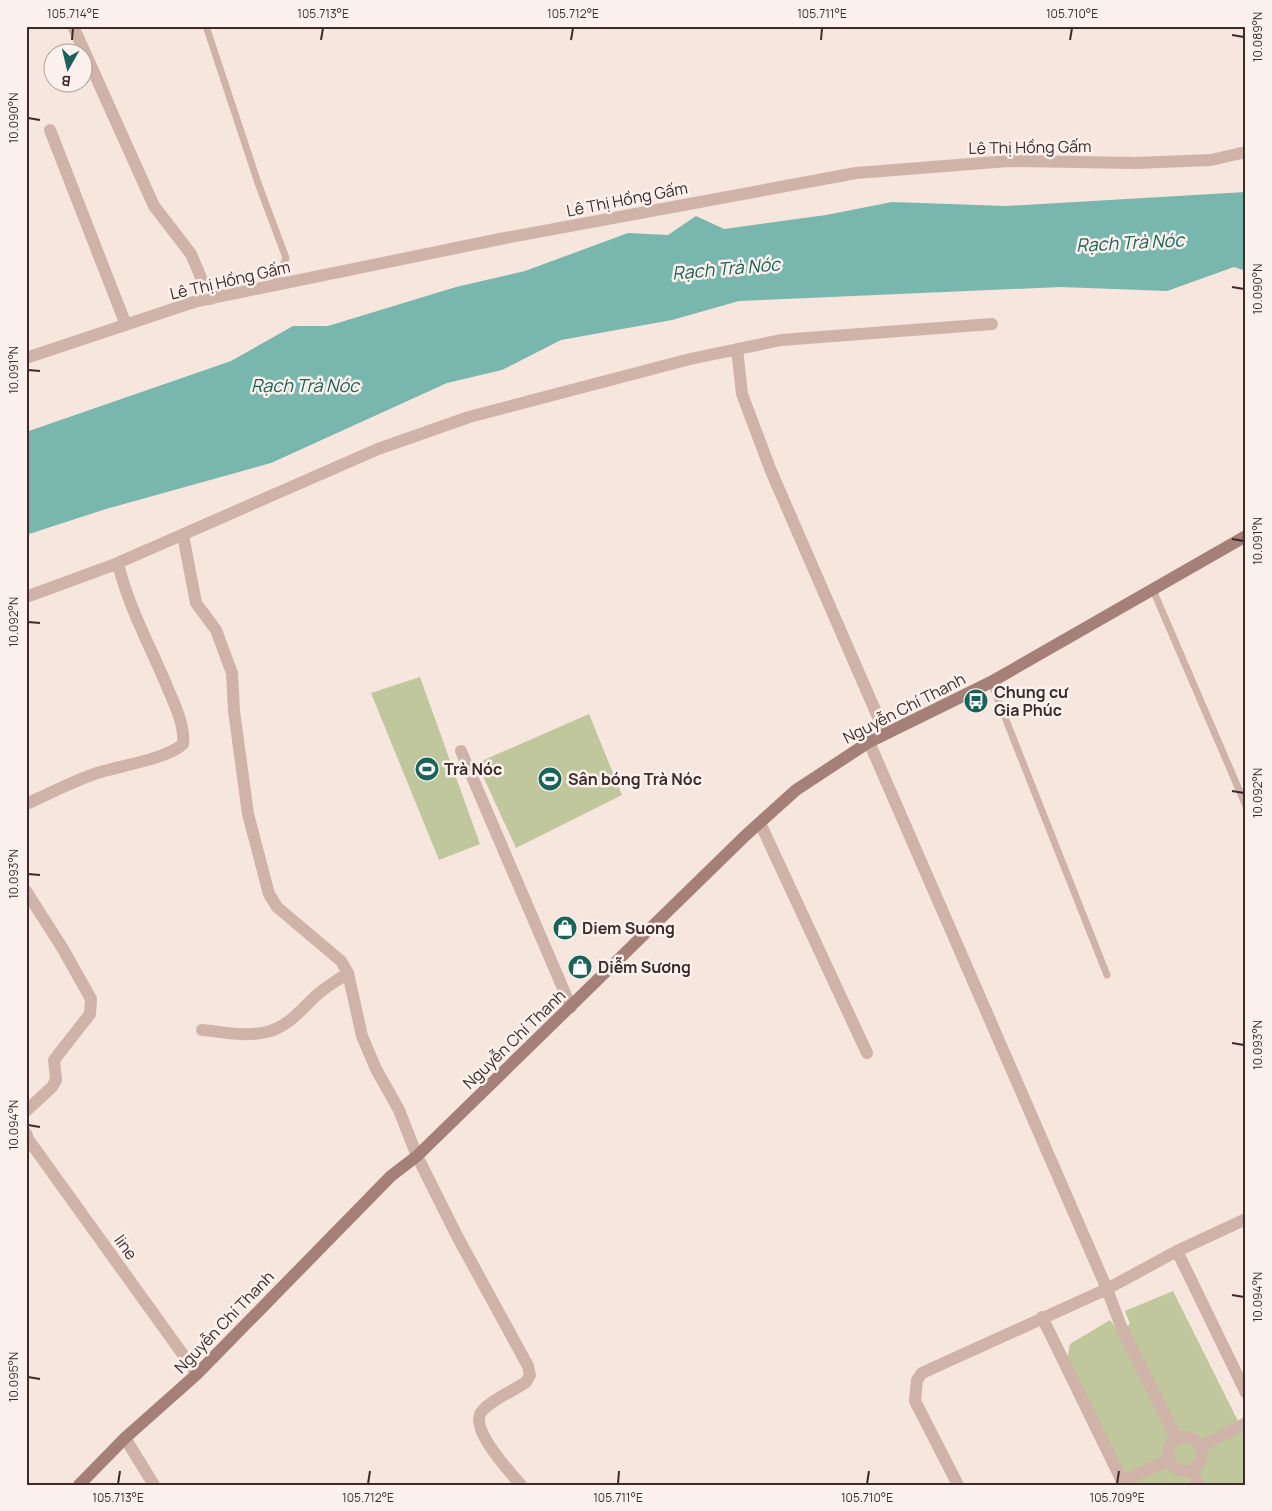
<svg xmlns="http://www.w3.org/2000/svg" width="1272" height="1511" font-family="Manrope,sans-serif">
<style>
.green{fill:#c1c79c}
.water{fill:#79b6ad}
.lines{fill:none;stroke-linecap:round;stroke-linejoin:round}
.lane{stroke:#d0b3a8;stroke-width:7}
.street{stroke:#d0b3a8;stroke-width:12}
.secondary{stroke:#a48079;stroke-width:12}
.ticks{fill:none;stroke:#3c2b29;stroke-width:2}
.labels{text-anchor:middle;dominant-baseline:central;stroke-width:5;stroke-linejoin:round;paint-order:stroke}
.street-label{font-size:16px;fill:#3c2b29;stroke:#fcf1ec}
.poi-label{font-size:16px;font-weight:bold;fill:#3c2b29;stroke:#fcf1ec;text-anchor:start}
.water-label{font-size:18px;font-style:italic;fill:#19635a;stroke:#fcf1ec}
.neatline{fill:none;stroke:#3c2b29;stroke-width:2}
.ticks-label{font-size:12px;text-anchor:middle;fill:#3c2b29}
</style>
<rect width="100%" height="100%" fill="#f6e6de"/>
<path class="green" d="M420,677L480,844L439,860L371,693Z
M589,714L622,795L516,848L477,763Z
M1173,1291L1246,1437V1485H1130L1067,1361L1070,1344L1110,1320L1118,1331L1130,1324L1125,1311Z"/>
<path class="water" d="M1246,192V271L1234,267L1167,291L1061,287L739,301L672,320L561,340L502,370L447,383L271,463L106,509L26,535V432L231,361L293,326H328L456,287L525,271L628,233L668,235L696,216L724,229L826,215L892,202L1006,206Z"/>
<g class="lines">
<path class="lane" d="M206,26L258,183L286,258L274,286
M1153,590L1246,806
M991,682L1107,975"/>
<path class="street" d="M73,26L154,206L191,254L210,299
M50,130L126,325
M737,349L742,394L771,471L885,733
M26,358L197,301L500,239L856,173L1009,161L1135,163L1211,160L1246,152
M183,535L196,603L216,630L232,673L234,711L248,814L269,894L277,907L341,961L348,973L362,1036L376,1069L399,1110L417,1156L457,1236L528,1366L530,1375L526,1382C512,1392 494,1398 483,1410C466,1426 509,1471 521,1485
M26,597L113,565L378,449L469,417L690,359L781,340L992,324
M869,742L1107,1289L1177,1251L1246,1219
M461,751L571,1007
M26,804C49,794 73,781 97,773C119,766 167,759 183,744C185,726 175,705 168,689C151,647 128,607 118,563
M760,823L867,1053
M26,891L63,949L91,999L90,1014L54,1060L56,1080L52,1087L26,1111
M202,1030C223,1032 246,1037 267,1032C290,1026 302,1008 319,993C328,986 338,980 348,973
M26,1133L28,1139L197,1374
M1177,1251L1246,1393
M1042,1317L1124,1485
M1168 1454a17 17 0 1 1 34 0a17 17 0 1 1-34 0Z
M125,1438L154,1485
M1200,1447L1246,1423
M1192,1469L1199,1485
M1123,1481L1169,1460
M958,1485L915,1401L917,1380L922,1373L1107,1289L1122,1329L1177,1439"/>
<path class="secondary" d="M79,1485L125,1438L197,1374L391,1176L417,1156L746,835L796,790L869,742L991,682L1246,536"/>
</g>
<path class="ticks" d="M1232,35L1244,37M72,40L73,28M321,40L323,28M571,40L573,28M821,40L822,28M1070,40L1072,28M28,118L40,120M1232,287L1244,289M28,370L40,371M1232,539L1244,541M28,622L40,623M1232,791L1244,793M28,874L40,875M1232,1043L1244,1045M28,1125L40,1127M1232,1295L1244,1297M28,1377L40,1379M118,1484L120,1471M368,1484L370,1471M618,1484L619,1471M867,1484L869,1471M1117,1484L1119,1471"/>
<defs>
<symbol id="bus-disc" viewBox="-11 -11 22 22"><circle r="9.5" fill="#19635a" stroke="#fcf1ec"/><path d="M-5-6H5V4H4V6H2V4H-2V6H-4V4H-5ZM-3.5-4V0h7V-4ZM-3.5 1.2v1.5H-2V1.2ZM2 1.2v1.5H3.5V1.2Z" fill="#fff"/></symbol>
<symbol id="stadium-disc" viewBox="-11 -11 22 22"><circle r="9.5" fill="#19635a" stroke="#fcf1ec"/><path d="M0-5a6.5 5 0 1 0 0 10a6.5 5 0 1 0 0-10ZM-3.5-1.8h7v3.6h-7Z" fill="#fff"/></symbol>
<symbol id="shop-disc" viewBox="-11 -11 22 22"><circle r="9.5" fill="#19635a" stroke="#fcf1ec"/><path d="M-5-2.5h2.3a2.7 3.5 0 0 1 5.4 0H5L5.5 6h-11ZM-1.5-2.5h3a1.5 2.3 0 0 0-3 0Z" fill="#fff"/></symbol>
</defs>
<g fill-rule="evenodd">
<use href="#bus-disc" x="962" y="687" width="28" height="28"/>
<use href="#stadium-disc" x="413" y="755" width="28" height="28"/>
<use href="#stadium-disc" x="536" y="765" width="28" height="28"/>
<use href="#shop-disc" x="551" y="914" width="28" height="28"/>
<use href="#shop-disc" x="566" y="953" width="28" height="28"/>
</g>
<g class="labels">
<g class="street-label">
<text transform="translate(1030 147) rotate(-1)">Lê Thị Hồng Gấm</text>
<text transform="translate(627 199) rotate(-11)">Lê Thị Hồng Gấm</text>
<text transform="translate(230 280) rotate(-13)">Lê Thị Hồng Gấm</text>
<text transform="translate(904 708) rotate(-27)">Nguyễn Chí Thanh</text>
<text transform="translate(514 1039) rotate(-44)">Nguyễn Chí Thanh</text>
<text transform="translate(126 1247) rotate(54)">line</text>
<text transform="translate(224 1322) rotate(-46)">Nguyễn Chí Thanh</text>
</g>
<g class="poi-label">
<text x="994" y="692">Chung cư<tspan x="994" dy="18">Gia Phúc</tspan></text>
<text x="444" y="769">Trà Nóc</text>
<text x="568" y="779">Sân bóng Trà Nóc</text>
<text x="582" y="928">Diem Suong</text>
<text x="598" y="967">Diễm Sương</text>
</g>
<g class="water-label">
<text transform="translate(1130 242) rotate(-3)">Rạch Trà Nóc</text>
<text transform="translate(726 268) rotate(-5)">Rạch Trà Nóc</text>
<text x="305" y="385">Rạch Trà Nóc</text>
</g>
</g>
<rect width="1272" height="1511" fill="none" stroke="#fcf1ec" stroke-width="55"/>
<g transform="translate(68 68) rotate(188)"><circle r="24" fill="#fcf1ec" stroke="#afa29e"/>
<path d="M0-4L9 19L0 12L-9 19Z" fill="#19635a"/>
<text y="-8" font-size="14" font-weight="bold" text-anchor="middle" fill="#3c2b29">B</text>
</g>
<rect x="28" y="28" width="1216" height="1456" class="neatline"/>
<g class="ticks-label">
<text x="73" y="18">105.714°E</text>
<text x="323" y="18">105.713°E</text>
<text x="573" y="18">105.712°E</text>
<text x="822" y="18">105.711°E</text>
<text x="1072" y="18">105.710°E</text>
<text transform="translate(1258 37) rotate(-90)" y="4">10.089°N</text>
<text transform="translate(14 118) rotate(-90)" y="4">10.090°N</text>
<text transform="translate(1258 289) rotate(-90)" y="4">10.090°N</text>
<text transform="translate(14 370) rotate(-90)" y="4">10.091°N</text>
<text transform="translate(1258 541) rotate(-90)" y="4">10.091°N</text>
<text transform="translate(14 622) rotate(-90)" y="4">10.092°N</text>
<text transform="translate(1258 793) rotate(-90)" y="4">10.092°N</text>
<text transform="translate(14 874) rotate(-90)" y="4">10.093°N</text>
<text transform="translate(1258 1045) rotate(-90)" y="4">10.093°N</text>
<text transform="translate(14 1125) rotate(-90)" y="4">10.094°N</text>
<text transform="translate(1258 1297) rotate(-90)" y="4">10.094°N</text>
<text transform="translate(14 1377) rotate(-90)" y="4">10.095°N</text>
<text x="118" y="1502">105.713°E</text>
<text x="368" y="1502">105.712°E</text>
<text x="618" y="1502">105.711°E</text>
<text x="867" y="1502">105.710°E</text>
<text x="1117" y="1502">105.709°E</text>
</g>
</svg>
